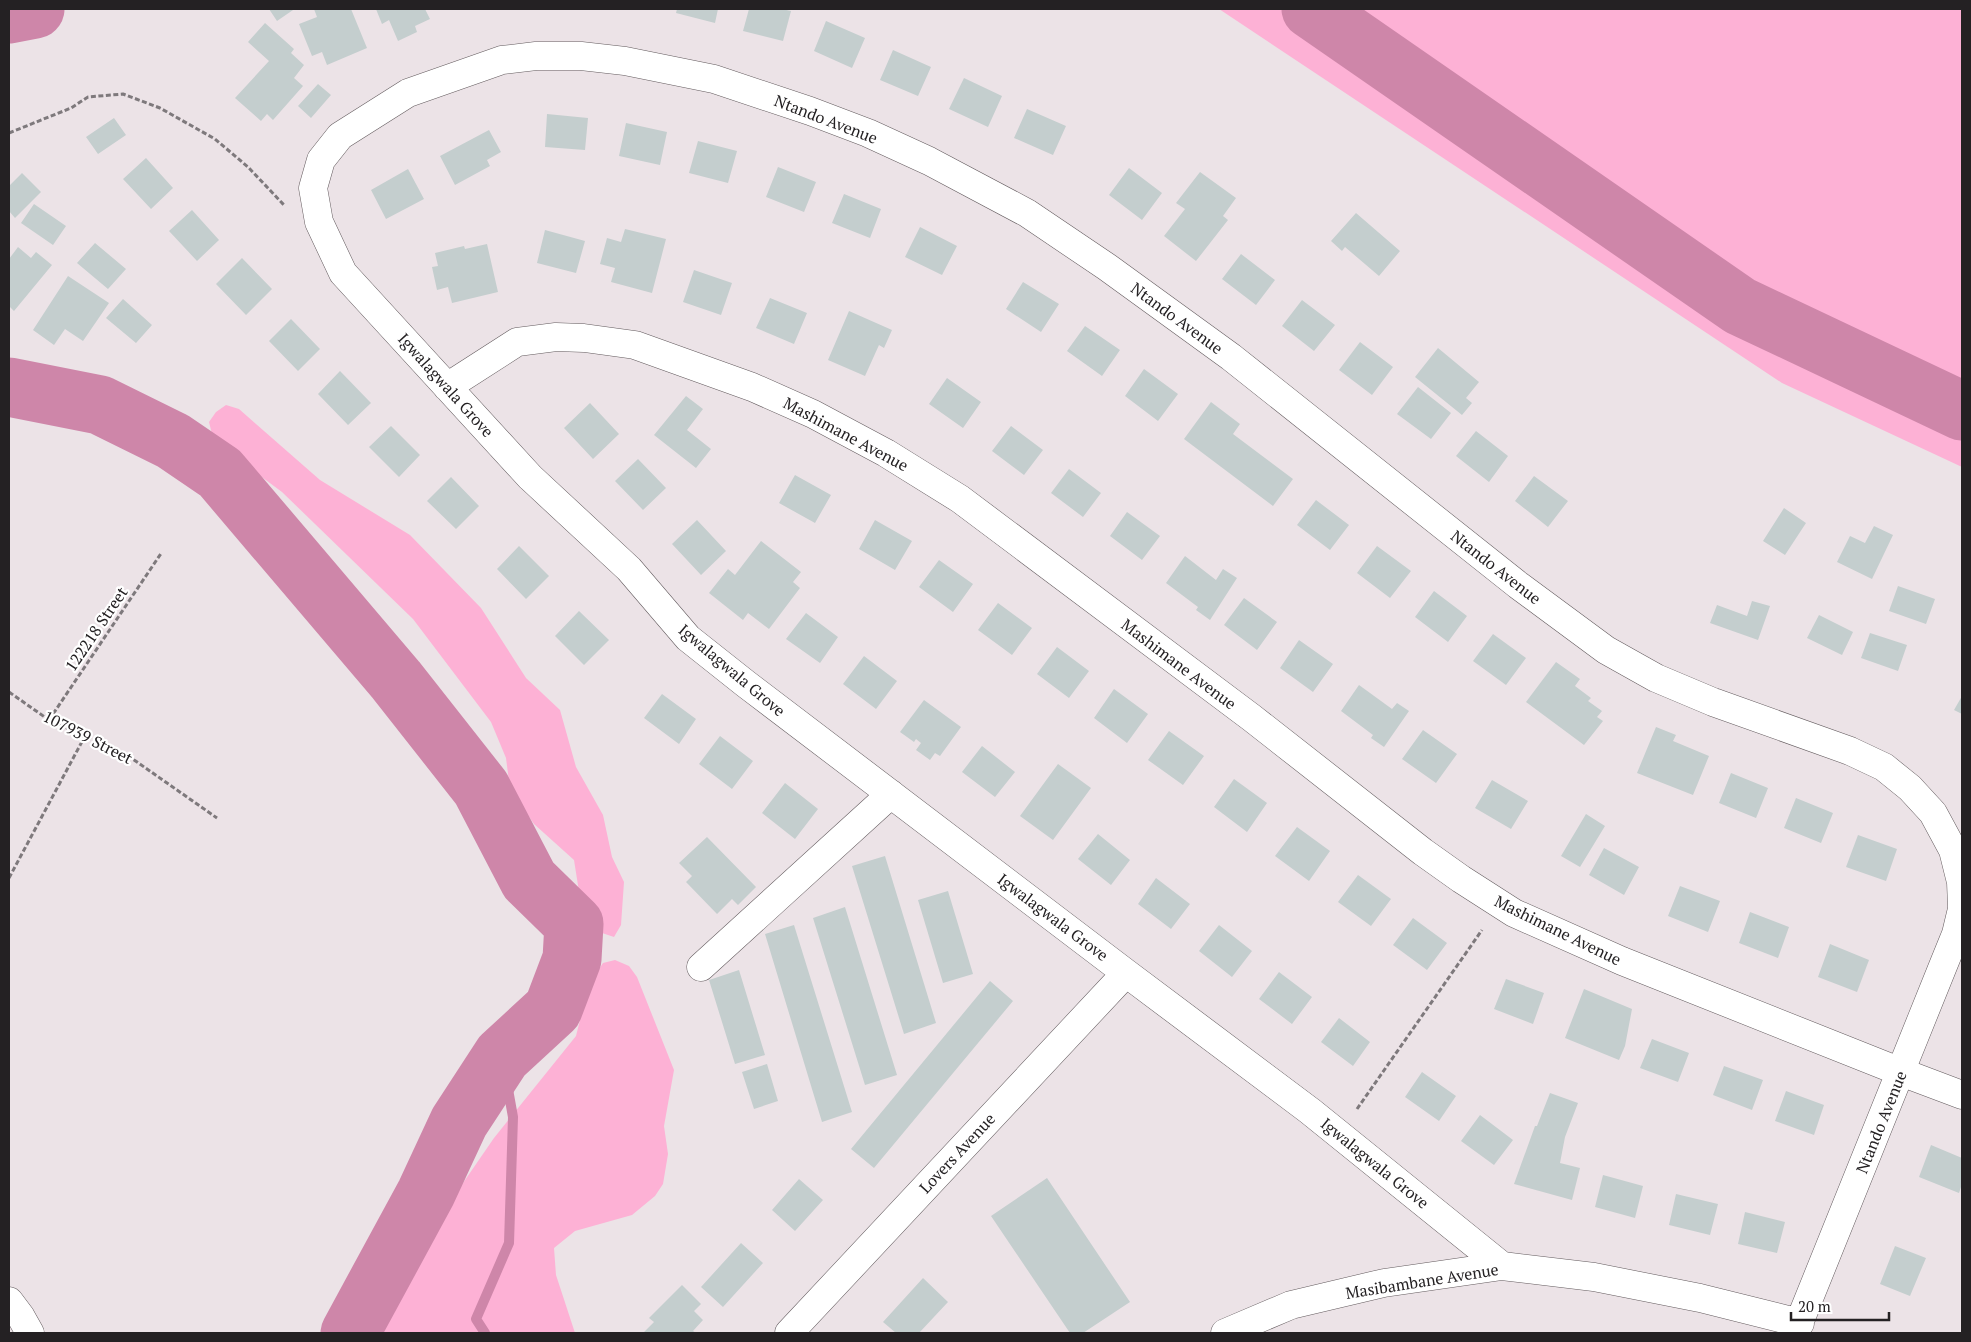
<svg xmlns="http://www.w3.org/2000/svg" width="1971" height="1342" font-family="'PT Serif',serif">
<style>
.green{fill:#fdb1d5}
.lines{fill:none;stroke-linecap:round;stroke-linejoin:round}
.stream{stroke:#ce86a9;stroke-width:10}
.river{stroke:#ce86a9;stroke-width:59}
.building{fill:#c4cece}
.minor-casing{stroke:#635b5e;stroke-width:29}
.path{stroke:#7e797c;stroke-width:3;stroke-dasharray:5 2.5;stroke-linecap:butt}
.minor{stroke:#fff;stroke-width:28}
.labels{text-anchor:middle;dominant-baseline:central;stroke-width:4.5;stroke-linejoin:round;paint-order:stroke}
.street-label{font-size:16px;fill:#242123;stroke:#fff}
</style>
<rect width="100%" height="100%" fill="#ece3e7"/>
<path class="green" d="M1219,9H1962V467L1782,383Z
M226,405L239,409L320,480L410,535L481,608L526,678L560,710L576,767L603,815L612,857L624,882L621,925L614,937L602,933L580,898L574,860L534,824L510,789L506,758L491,722L413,619L282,492L240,461L212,434L209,422L216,412Z
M615,960L629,966L637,977L674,1070L664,1126L668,1154L663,1184L655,1196L632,1215L575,1231L554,1248L556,1275L575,1333H379L423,1241L494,1138L576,1036L589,984L603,963Z"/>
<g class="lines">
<path class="stream" d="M485,1333L476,1319L509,1243L513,1117L502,1056"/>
<path class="river" d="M1311,9L1740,306L1962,411
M9,14L35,9
M9,387L100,405L173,441L220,473L396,680L481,788L529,880L574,924L572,959L553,1009L502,1056L459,1122L426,1193L350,1333"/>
</g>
<path class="building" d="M269,9H292L293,10L277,21Z
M314,9H351L367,48L327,65L322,52L312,56L299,24L317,17Z
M376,9H425L430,19L415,26L417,32L398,41L389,20L382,24Z
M677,9H718L715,23L676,13Z
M749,9H782L791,11L783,41L743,31Z
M826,21L865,38L852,68L814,51Z
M265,23L294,49L291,53L304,65L294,78L303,86L273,120L267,114L261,121L235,98L269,61L248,42Z
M893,50L931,67L918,96L880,80Z
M964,78L1002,96L988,127L949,109Z
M318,84L331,95L311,118L298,106Z
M1027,109L1066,126L1053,155L1014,138Z
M547,114L588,118L585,150L545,147Z
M114,118L126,135L98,154L86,137Z
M626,123L667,132L660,165L619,156Z
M489,130L501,152L487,160L490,166L455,185L440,156Z
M698,141L737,151L728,183L689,173Z
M146,158L173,188L151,209L123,179Z
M778,167L816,182L804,212L766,197Z
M1129,168L1162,193L1142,220L1109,195Z
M408,169L424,199L386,219L371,190Z
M1200,172L1236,198L1223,216L1228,220L1196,261L1164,236L1185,209L1176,203Z
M22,173L41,192L15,218L9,211V186Z
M844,194L881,209L870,238L832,223Z
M34,204L66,226L53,245L21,223Z
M192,210L219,240L197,261L169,231Z
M1356,213L1400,251L1379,276L1345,247L1342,251L1331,241Z
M920,227L957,246L942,275L905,257Z
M625,229L666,239L652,293L611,282L615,268L600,264L607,238L621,242Z
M545,230L585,241L576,273L537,263Z
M95,243L126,269L108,289L77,263Z
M487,244L498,292L452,303L448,287L437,290L432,267L438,266L435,253L464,246L465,249Z
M18,247L31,258L36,252L52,265L14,311L9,306V259Z
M1241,254L1275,280L1256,305L1222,279Z
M242,258L272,289L246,315L216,284Z
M694,270L732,283L721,315L683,302Z
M68,276L109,303L83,341L65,329L54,345L33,330Z
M1023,282L1059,304L1041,332L1006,309Z
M770,298L807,313L794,344L756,328Z
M123,299L152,325L136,343L106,318Z
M1302,300L1335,325L1314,351L1282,326Z
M849,311L892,330L884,348L879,345L865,376L828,360Z
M291,319L320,349L298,371L269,341Z
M1085,326L1120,350L1102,376L1067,351Z
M1360,342L1393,367L1372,395L1339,370Z
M1438,348L1479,382L1466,398L1472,403L1462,415L1415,377Z
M1144,369L1178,394L1158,421L1125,396Z
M340,371L371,403L348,425L318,394Z
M947,378L981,402L963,428L929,404Z
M1418,387L1451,413L1431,439L1397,414Z
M686,396L703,409L687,430L711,449L696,468L654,435Z
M1211,402L1240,424L1233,434L1293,479L1273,506L1184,439Z
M590,403L619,434L593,459L564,428Z
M391,426L420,455L399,477L369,447Z
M1011,426L1043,450L1024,475L992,451Z
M1476,431L1508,456L1489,482L1456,456Z
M638,459L666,488L643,510L615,481Z
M1069,469L1101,493L1083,517L1051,493Z
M795,475L831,495L815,523L779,503Z
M1534,476L1568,501L1548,527L1515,501Z
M451,477L479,506L456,529L427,501Z
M1316,500L1349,525L1330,550L1297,525Z
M1784,508L1806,523L1785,555L1763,541Z
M1127,512L1160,536L1142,560L1110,536Z
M697,520L726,551L701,575L672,544Z
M875,520L912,541L895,570L859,549Z
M1874,526L1893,535L1872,579L1837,562L1850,536L1865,543Z
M761,541L801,572L793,582L800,588L769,629L748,613L743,620L709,593L728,569L735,575Z
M519,546L549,576L526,599L497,569Z
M1377,546L1411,571L1390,598L1357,573Z
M1185,556L1216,580L1223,569L1237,578L1210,620L1196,610L1198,607L1166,583Z
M939,560L973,584L953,612L919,587Z
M1898,586L1935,599L1926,624L1889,611Z
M1434,591L1467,616L1448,642L1415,617Z
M1244,598L1277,622L1257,650L1224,625Z
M1752,601L1770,606L1758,640L1710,623L1717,605L1747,616Z
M998,603L1032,628L1012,655L978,630Z
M579,611L609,640L584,665L555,636Z
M806,613L838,637L820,663L786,639Z
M1819,615L1853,632L1842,655L1807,638Z
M1870,633L1907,645L1898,671L1861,658Z
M1493,634L1526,658L1506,685L1473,661Z
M1299,640L1333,664L1313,692L1280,668Z
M1057,647L1089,671L1069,698L1037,674Z
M864,656L897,681L876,709L843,684Z
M1556,662L1580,679L1575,686L1591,698L1588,701L1602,711L1597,717L1603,721L1584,745L1526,702Z
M1359,685L1392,709L1397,703L1409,711L1384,747L1371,738L1373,735L1341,711Z
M1114,689L1148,714L1127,743L1094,718Z
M662,694L696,719L679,744L644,718Z
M1962,696V714L1954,710Z
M924,700L961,727L940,756L935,753L930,760L916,750L921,743L916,739L914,742L900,732Z
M1656,727L1676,735L1673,741L1709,756L1693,795L1637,773Z
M1423,730L1457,754L1436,783L1402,759Z
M1169,731L1204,756L1183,785L1148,760Z
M720,736L753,761L732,789L699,764Z
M982,746L1015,772L995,797L962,772Z
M1058,764L1091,788L1053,840L1020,816Z
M1731,773L1768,788L1756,818L1719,803Z
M1234,779L1267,803L1247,832L1214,807Z
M1492,780L1528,801L1511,829L1475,808Z
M785,783L818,809L795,839L762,813Z
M1796,798L1833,813L1821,843L1784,828Z
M1586,814L1605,826L1580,867L1561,856Z
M1297,827L1330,851L1309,881L1275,856Z
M1098,834L1130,860L1111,885L1078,859Z
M1858,835L1897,849L1886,881L1846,867Z
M707,837L756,887L738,905L732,899L717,914L686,882L692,876L679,863Z
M1604,848L1639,867L1624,895L1589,875Z
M885,856L936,1023L904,1034L852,866Z
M1358,875L1391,899L1371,926L1338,902Z
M1156,878L1190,904L1171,929L1138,904Z
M1680,886L1720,901L1708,932L1668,916Z
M948,891L973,974L943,983L918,900Z
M845,907L897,1075L865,1085L813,918Z
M1750,912L1789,927L1778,958L1739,943Z
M1413,918L1447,943L1427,970L1393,945Z
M794,925L852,1112L822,1122L765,934Z
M1219,925L1252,951L1232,977L1199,951Z
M1830,944L1869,960L1857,992L1818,977Z
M739,970L765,1055L735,1064L709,980Z
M1279,972L1312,997L1292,1024L1259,999Z
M1506,979L1544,993L1533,1024L1494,1009Z
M990,981L1013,1001L874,1168L851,1149Z
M1584,989L1632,1009L1625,1046L1619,1060L1565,1038Z
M1339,1018L1370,1042L1353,1066L1321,1042Z
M1652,1039L1689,1053L1678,1082L1640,1068Z
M767,1064L778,1101L754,1109L742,1072Z
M1724,1066L1763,1080L1752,1110L1713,1095Z
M1422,1072L1456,1096L1439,1121L1405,1097Z
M1786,1091L1824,1105L1814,1135L1775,1121Z
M1550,1093L1578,1103L1565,1137L1560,1163L1580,1168L1572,1200L1514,1184L1535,1126H1537Z
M1480,1115L1513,1140L1494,1165L1461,1141Z
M1931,1145L1962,1158V1184L1959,1193L1919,1177Z
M1603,1175L1643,1186L1635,1218L1595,1207Z
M1047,1178L1130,1302L1083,1333H1070L991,1216Z
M799,1179L823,1200L795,1231L772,1210Z
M1676,1194L1718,1204L1710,1235L1669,1225Z
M1745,1212L1785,1222L1777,1253L1738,1244Z
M741,1243L763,1263L723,1307L701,1287Z
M1895,1246L1926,1258L1910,1296L1880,1284Z
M923,1278L948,1302L919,1333H896L883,1322Z
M682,1285L701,1304L694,1311L703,1320L693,1331L696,1333H643L654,1322L649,1318Z"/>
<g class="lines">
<defs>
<path id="minor" d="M447,387L517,342L556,337L584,338L635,345L752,387L813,414L886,453L960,499L1252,718L1423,852L1461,879L1514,913L1622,961L1901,1072L1962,1095
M701,967L891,794
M1502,1266L1310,1111L1126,973L746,684L688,638L629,569L530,477L343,273L319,222L313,188L321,160L340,136L408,93L502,60L536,56H581L625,61L714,79L810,111L868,133L929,161L1027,213L1107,267L1231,357L1518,585L1606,650L1656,678L1713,702L1850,751L1884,767L1910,788L1933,813L1953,850L1961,882L1962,907
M9,1301L21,1317L30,1333
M789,1333L1126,973
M1225,1333L1291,1305L1384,1283L1502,1266L1594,1277L1700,1298L1800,1323
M1795,1333L1943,966L1956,934L1962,909"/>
</defs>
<use href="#minor" class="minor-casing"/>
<path class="path" d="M9,133L71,108L88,97L123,94L160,108L215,139L248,167L284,205
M9,692L49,720L127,755L217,818
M49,720L162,552
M9,878L85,736
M1357,1109L1482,930"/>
<use href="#minor" class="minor"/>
</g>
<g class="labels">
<g class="street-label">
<text transform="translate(826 119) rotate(21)">Ntando Avenue</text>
<text transform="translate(1177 318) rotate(36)">Ntando Avenue</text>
<text transform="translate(446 385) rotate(48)">Igwalagwala Grove</text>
<text transform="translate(846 434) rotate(28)">Mashimane Avenue</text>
<text transform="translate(1496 567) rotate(38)">Ntando Avenue</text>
<text transform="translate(96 629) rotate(-56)">122218 Street</text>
<text transform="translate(1179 664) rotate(37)">Mashimane Avenue</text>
<text transform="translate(732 670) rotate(40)">Igwalagwala Grove</text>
<text transform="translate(88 737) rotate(27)">107939 Street</text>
<text transform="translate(1053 917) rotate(37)">Igwalagwala Grove</text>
<text transform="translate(1558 930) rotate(26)">Mashimane Avenue</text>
<text transform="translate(1881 1122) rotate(-68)">Ntando Avenue</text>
<text transform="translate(957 1153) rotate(-47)">Lovers Avenue</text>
<text transform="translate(1375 1163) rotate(39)">Igwalagwala Grove</text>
<text transform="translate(1422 1281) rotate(-9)">Masibambane Avenue</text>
</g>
</g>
<rect width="1971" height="1342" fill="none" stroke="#242123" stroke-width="20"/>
<path d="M1791 1312v8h98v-8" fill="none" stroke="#242123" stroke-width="2.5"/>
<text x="1798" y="1312" font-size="15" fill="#242123" stroke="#ffffff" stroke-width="4" paint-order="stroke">20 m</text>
</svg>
